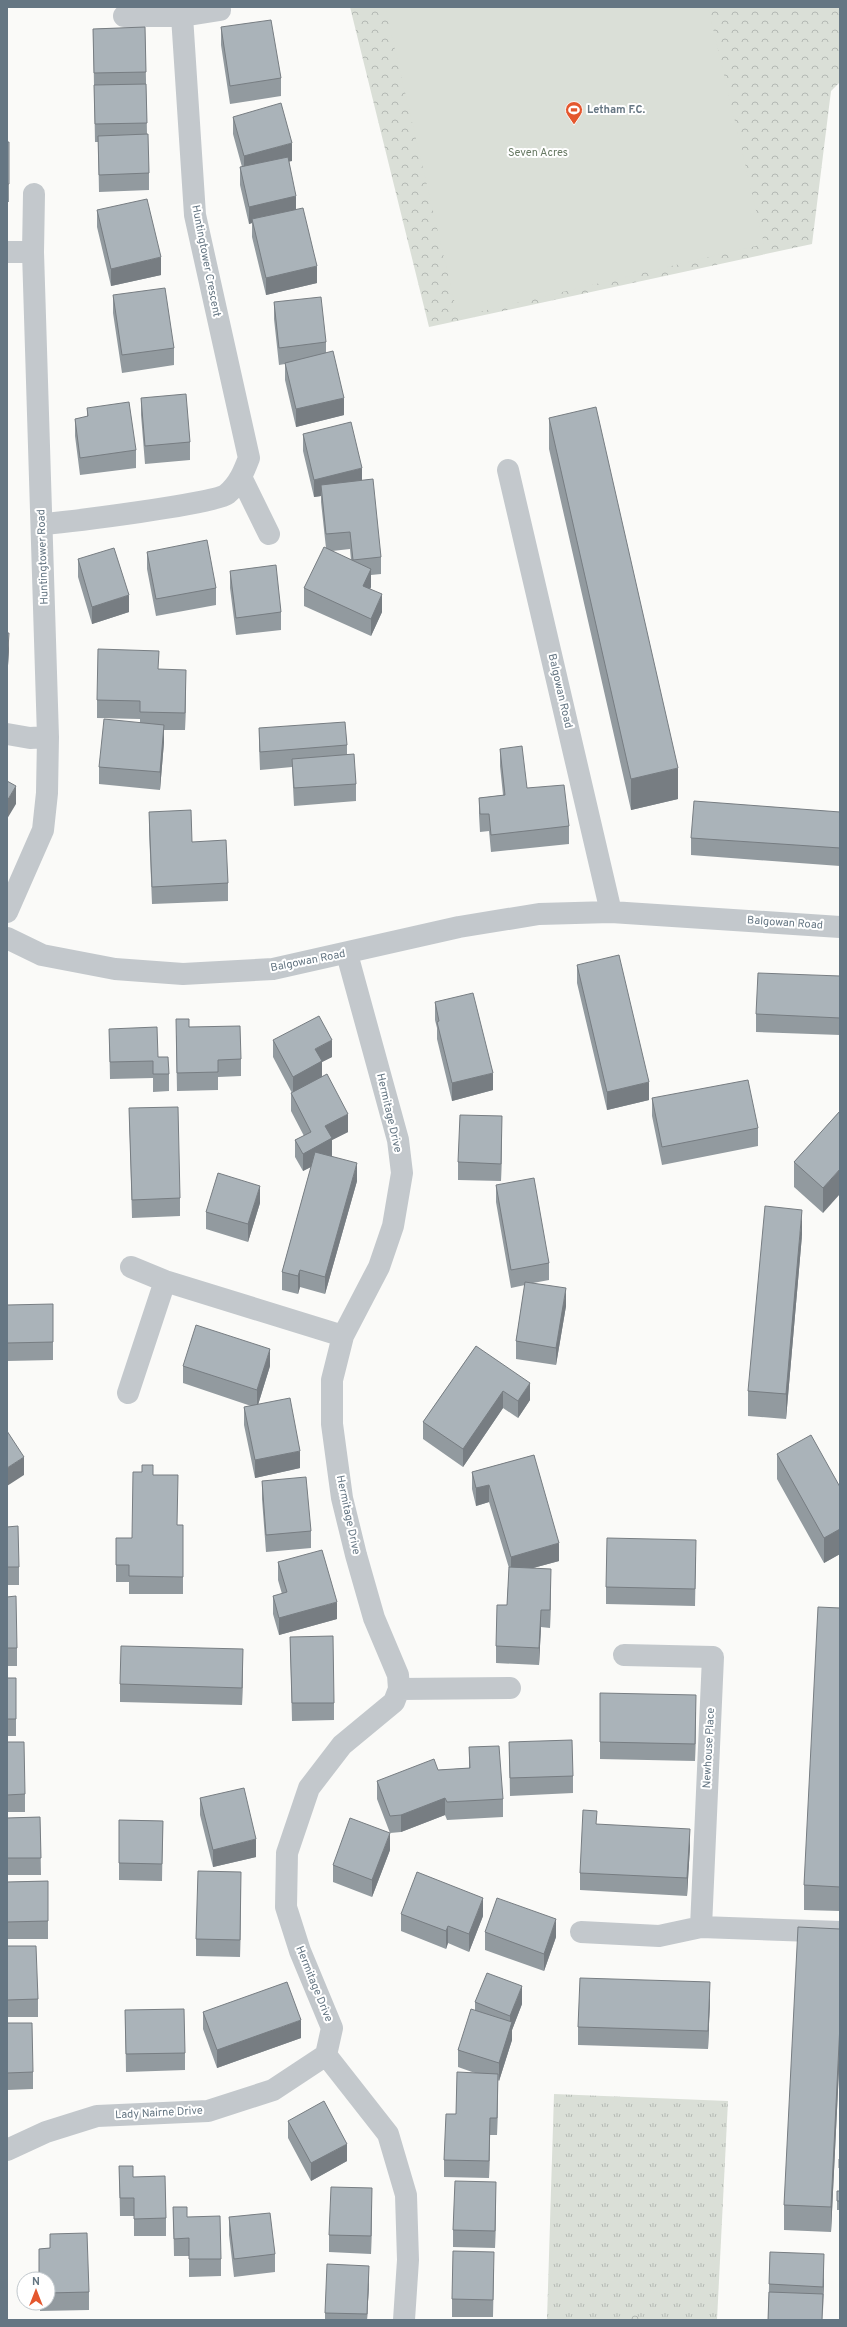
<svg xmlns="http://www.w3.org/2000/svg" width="847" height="2327" font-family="Overpass,sans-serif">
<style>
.grass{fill:url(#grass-tufts)}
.park{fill:url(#park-crowns)}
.pitch{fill:#dadfd7}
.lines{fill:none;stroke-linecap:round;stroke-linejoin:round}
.minor{stroke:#c3c8cc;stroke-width:22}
.wall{fill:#929a9f;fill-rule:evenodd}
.shaded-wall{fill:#777d82}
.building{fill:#aab3b9;stroke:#777d82}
.labels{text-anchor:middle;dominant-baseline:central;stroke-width:4;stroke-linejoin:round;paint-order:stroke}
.poi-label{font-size:11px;font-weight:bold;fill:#657683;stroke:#fff;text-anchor:start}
.park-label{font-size:11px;fill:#687a64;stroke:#fff}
.street-label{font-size:11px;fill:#657683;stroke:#fff}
</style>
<defs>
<pattern id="grass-tufts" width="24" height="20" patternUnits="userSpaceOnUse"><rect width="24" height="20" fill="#dadfd7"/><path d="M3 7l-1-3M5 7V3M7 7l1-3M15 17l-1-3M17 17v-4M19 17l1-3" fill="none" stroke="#b4b9b4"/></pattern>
<pattern id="park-crowns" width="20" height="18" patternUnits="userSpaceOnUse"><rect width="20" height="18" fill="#dadfd7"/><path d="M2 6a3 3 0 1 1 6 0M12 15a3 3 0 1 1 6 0" fill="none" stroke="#b4b9b4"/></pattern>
</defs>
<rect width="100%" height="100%" fill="#fafaf8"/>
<path class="grass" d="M554,2094L728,2101L717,2320H547Z"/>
<path class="park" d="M350,7H840V82L831,91L812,244L429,327Z
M622,2311L638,2316L639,2320H618Z"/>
<path class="pitch" d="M385,7H708L764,244L458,317Z"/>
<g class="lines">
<path class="minor" d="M124,16H182L220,10
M7,252H33
M508,470L611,912
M241,477L269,534
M43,524C67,522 215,504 227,494C239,484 244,471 249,458L195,215L182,16
M7,734L30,738L48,737
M7,912L43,830L47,793L48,737L33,252L34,194
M7,938L42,955L115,969L183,974L273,969L459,927L539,914L611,912L840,927
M347,954L398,1140L402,1173L393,1226L379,1267L343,1336L332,1380V1424L342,1498L356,1555L374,1618L398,1675L399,1689L394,1702L342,1745L309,1788L287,1853L286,1907L300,1951L332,2028L326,2055L388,2134L406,2195L408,2260L404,2320
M131,1267L165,1281L343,1336
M128,1393L165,1281
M624,1655L713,1657L701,1927
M399,1689L510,1688
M581,1932L659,1936L701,1927L840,1932
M7,2150L46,2132L97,2116L208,2111L273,2090L326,2055"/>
</g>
<path class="wall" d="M145,27L147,134L149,173V190L99,192L98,142H95L93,29Z
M221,27L281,78V96L230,104L221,45Z
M233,117L292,161H289L296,209L317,283L266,295L252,237V223L249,224L240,185V167H242L233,134Z
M7,142H9V202H7Z
M97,210L161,275L111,286L97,227Z
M113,295L174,348V365L122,373L113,313Z
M274,302L326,342V353L344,415L296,427L285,380V364L279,365L274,319Z
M141,398L190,442V460L145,464L141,415Z
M87,408L136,450V468L80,475L75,436V419L87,417Z
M549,418L678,799L631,810L549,449Z
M303,434L362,480L381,557V574L371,575V587L370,589L382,612L371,636L304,606V588L326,548L321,502V496L314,497L303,451ZM350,549L351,560L332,551Z
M147,552L216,588V605L156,616L147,569Z
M78,559L129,612L92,624L78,577Z
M230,571L281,612V630L236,635L230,588Z
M7,633L9,650L7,681Z
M159,669L186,687L185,730H164V742L160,790L99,784V767L140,722V719L97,718V700Z
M259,728L347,745V755L356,784V801L294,806L292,767L260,770L259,746Z
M500,749L527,788L569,826V844L491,852L489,831L480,832L479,815V798L503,795L500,766Z
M149,812L192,842L228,883V901L152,904L149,830Z
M840,812V866L691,855V838Z
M577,965L649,1100L607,1110L577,983Z
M840,976V1035L756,1032V1014Z
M435,1002L493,1090L452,1101L437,1039V1028L435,1020Z
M189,1027L241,1059V1076L218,1077V1090L177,1091L176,1036Z
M109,1029L158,1057L169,1074V1091L153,1092V1078L110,1079Z
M273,1040L332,1057L322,1062V1077L348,1132L332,1140V1156H331L357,1181L325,1294L300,1287L298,1294L282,1290V1272L311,1167L303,1171L295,1157V1140L304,1136L291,1111V1093H292L273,1057Z
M652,1098L758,1128V1146L662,1165L652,1116Z
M129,1108L180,1198V1216L132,1218Z
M840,1111L823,1213L794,1187V1162Z
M502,1134L501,1181L458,1180V1162Z
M496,1185L549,1263V1280L533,1283L566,1306L556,1365L516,1359V1341L525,1285L511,1288L496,1202Z
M260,1203L248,1242L206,1229V1212Z
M802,1235L786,1419L748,1416V1391Z
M7,1305L53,1342V1360L7,1361Z
M476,1346L530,1400L518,1418L503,1408L463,1467L423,1439V1422Z
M183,1366H270L258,1405L300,1468L255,1478L244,1425V1407L251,1406L183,1383Z
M777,1454L840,1487V1554L824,1563L777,1479Z
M534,1455L559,1561L533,1568L551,1586L550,1628L541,1627L539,1665L496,1663V1646L507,1605L509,1568L489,1502L476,1506L472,1489V1472Z
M142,1472L153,1475L177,1525H183V1594H129V1582H116V1538H132Z
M262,1481L311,1531V1548L266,1552L262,1499Z
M7,1527L19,1567V1585H7Z
M696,1557L695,1606L606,1604V1587Z
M278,1562L337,1619L279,1635L273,1614V1596L282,1594L278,1580Z
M7,1597L17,1648V1666H7Z
M840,1608V1911L804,1910V1885Z
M290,1637L334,1703V1720L292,1721Z
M243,1667L242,1705L120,1702V1684Z
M7,1678H16V1736H7Z
M696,1712L695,1761L600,1759V1742Z
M7,1742L25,1794V1812H7Z
M509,1742L573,1776V1793L510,1796Z
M469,1747L503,1799V1817L447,1820L445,1815L401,1832L390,1833L377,1799V1781L438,1770L469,1768Z
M200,1798L256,1857L213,1867L200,1815Z
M40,1817L41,1875H7V1818Z
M119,1820L163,1821L162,1881L119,1880Z
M597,1824L690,1846L687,1896L580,1890V1873Z
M390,1850L372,1897L333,1882V1865Z
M48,1881V1939H7V1882Z
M241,1889L240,1957L196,1956V1939Z
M401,1914L483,1916L469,1952L448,1943L446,1949L401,1931Z
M840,1929V2049L831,2232L784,2230V2205Z
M485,1932L556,1937L544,1971L485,1950Z
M7,1946L38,1999V2017H7Z
M710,1999L708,2049L578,2045V2027Z
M475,2002L522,2004L512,2030V2040L499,2081L498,2080L497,2135H490L489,2178L444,2177V2160L456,2114L475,2073L458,2067V2050L475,2011Z
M125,2010L185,2053V2070L126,2072Z
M203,2012L301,2038L217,2068L203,2029Z
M7,2023L33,2072V2089L7,2090Z
M288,2121L347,2161L311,2181L288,2138Z
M840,2159V2178H839V2168Z
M119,2166L133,2177L166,2218V2236H134V2216H120Z
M840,2191V2210H837V2201Z
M496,2200L495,2248L453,2247V2230Z
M372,2205L371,2254L329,2252V2235Z
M173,2207L187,2217L221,2259V2276L189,2277V2256H174Z
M229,2217L275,2254V2272L234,2277L229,2235Z
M50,2234L89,2292V2310L40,2311V2303H48V2279H39V2249L50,2248Z
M770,2252L824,2279L822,2320H768Z
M494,2269L493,2317H452V2299Z
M369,2283L367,2320H325V2313Z"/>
<path class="shaded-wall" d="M292,143V161L244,173V156Z
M296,196V214L252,219V223L249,224V207Z
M161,257V275L111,286V269Z
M317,266V283L266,295V278Z
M344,398V415L296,427V409Z
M362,468V486L321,485V496L314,497V480Z
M371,569V587L363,604V586Z
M382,594V612L371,636V619Z
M129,595V612L92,624V607Z
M9,633V650L7,681V664Z
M186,670V687L185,730V713Z
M164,725V742L160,790V772Z
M678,768V799L631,810V779Z
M16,786V804L7,819V801Z
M332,1040V1057L322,1062V1079L293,1094V1077L315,1049Z
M493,1073V1090L452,1101V1083Z
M649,1082V1100L607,1110V1092Z
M348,1114V1132L332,1140V1156L303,1171V1154L325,1126Z
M502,1116V1134L501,1181V1164Z
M357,1163V1181L325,1294V1277Z
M840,1169V1194L823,1213V1188Z
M260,1186V1203L248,1242V1224Z
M802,1210V1235L786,1419V1394Z
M300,1270V1287L298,1294V1276Z
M566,1288V1306L556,1365V1348Z
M270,1349V1366L257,1408V1390Z
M530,1383V1400L518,1418V1401Z
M503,1391V1408L463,1467V1449Z
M300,1451V1468L255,1478V1460Z
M24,1457V1475L7,1486V1468Z
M489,1485V1502L476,1506V1488Z
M840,1529V1554L824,1563V1538Z
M559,1543V1561L511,1574V1557Z
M551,1569V1586L550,1628V1610Z
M337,1602V1619L279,1635V1618Z
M541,1610V1627L539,1665V1648Z
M243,1649V1667L242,1705V1688Z
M696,1695V1712L695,1761V1744Z
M445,1798V1815L401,1832V1815Z
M690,1829V1846L687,1896V1878Z
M390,1833V1850L372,1897V1880Z
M256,1839V1857L213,1867V1850Z
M241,1872V1889L240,1957V1940Z
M483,1898V1916L469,1952V1934Z
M556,1919V1937L544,1971V1954Z
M448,1926V1943L446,1949V1931Z
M710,1982V1999L708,2049V2031Z
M522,1986V2004L512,2030V2040L499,2081V2063L510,2027V2016Z
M301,2020V2038L217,2068V2050Z
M840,2024V2049L831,2232V2207Z
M498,2074V2091L497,2135V2118Z
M490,2118V2135L489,2178V2161Z
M347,2144V2161L311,2181V2163Z
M496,2182V2200L495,2248V2231Z
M372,2188V2205L371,2254V2236Z
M824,2254V2279L823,2311V2287Z
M369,2266V2283L367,2320V2314Z"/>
<path class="building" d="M271,20L281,78L230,86L221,27Z
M145,27L146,72L94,73L93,29Z
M146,84L147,123L95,124L94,85Z
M281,103L292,143L244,156L233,117Z
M148,134L149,173L99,175L98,136Z
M7,142H9V184H7Z
M288,157L296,196L249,207L240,167Z
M147,199L161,257L111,269L97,210Z
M303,208L317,266L266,278L252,219Z
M165,288L174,348L122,355L113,295Z
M321,297L326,342L279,348L274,302Z
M333,351L344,398L296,409L285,363Z
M186,394L190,442L145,446L141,398Z
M129,402L136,450L80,458L75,419L88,416L87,408Z
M596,407L678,768L631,779L549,418Z
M351,422L362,468L314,480L303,434Z
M373,479L381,557L353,560L350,532L326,534L321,485Z
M207,540L216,588L156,599L147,552Z
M324,547L371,569L363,586L382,594L371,619L304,588Z
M114,548L129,595L92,607L78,559Z
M276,565L281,612L236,618L230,571Z
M7,633H9L7,664Z
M98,649L159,651L158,669L186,670L185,713L140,712V701L97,700Z
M104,719L164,725L160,772L99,767Z
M345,722L347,745L260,752L259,728Z
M522,746L527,788L564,785L569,826L491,835L489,814H480L479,798L505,795L500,749Z
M354,754L356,784L294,788L292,759Z
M7,781L16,786L7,801Z
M694,801L840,812V848L691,838Z
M191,810L192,842L226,840L228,883L152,887L149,812Z
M619,955L649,1082L607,1092L577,965Z
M758,973L840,976V1018L756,1014Z
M473,993L493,1073L452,1083L437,1022L439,1021L435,1002Z
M319,1016L332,1040L315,1049L322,1061L293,1077L273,1040Z
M176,1019H189V1027L240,1026L241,1059L218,1060V1072L177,1073Z
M157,1027L158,1057H168L169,1074H153V1061L110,1062L109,1029Z
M327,1074L348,1114L325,1126L332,1138L303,1154L295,1140L311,1132L291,1093Z
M748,1080L758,1128L662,1147L652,1098Z
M178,1107L180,1198L132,1200L129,1108Z
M840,1111V1169L823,1188L794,1162Z
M460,1115L502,1116L501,1164L458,1162Z
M315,1152L357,1163L325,1277L300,1270L298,1276L282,1272Z
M218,1173L260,1186L248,1224L206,1212Z
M534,1178L549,1263L511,1270L496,1185Z
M765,1206L802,1210L786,1394L748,1391Z
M525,1282L566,1288L556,1348L516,1341Z
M53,1304V1342L7,1343V1305Z
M196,1325L270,1349L257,1390L183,1366Z
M476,1346L530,1383L518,1401L503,1391L463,1449L423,1422Z
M290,1398L300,1451L255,1460L244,1407Z
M7,1431L24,1457L7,1468Z
M811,1435L840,1487V1529L824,1538L777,1454Z
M534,1455L559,1543L511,1557L489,1485L476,1488L472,1472Z
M142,1465H153V1475H178L177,1525H183V1577L129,1576V1565H116V1538H132L133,1472H142Z
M306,1477L311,1531L266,1535L262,1481Z
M18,1526L19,1567H7V1527Z
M607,1538L696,1540L695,1589L606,1587Z
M322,1550L337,1602L279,1618L273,1596L287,1592L278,1562Z
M509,1567L551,1569L550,1610H541L539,1648L496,1646L497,1605H507Z
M16,1596L17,1648H7V1597Z
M818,1607L840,1608V1887L804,1885Z
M333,1636L334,1703H292L290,1637Z
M121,1646L243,1649L242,1688L120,1684Z
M7,1678H16V1719H7Z
M600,1693L696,1695L695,1744L600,1742Z
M572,1740L573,1776L510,1778L509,1742Z
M7,1742H24L25,1794L7,1795Z
M499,1746L503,1799L447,1802L445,1798L401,1815L390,1816L377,1781L434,1759L438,1770L470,1768L469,1747Z
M244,1788L256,1839L213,1850L200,1798Z
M583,1810L597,1811L596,1824L690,1829L687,1878L580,1873Z
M40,1817L41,1858H7V1818Z
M350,1818L390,1833L372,1880L333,1865Z
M119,1820L163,1821L162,1864L119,1863Z
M198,1871L241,1872L240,1940L196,1939Z
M417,1872L483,1898L469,1934L448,1926L446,1931L401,1914Z
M48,1881V1921L7,1922V1882Z
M497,1898L556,1919L544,1954L485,1932Z
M798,1927L840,1929V2024L831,2207L784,2205Z
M7,1946H36L38,1999L7,2000Z
M487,1973L522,1986L510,2016L475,2002Z
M580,1978L710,1982L708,2031L578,2027Z
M287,1982L301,2020L217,2050L203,2012Z
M184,2009L185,2053L126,2054L125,2010Z
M471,2009L512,2022L499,2063L458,2050Z
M7,2023H32L33,2072L7,2073Z
M457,2072L498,2074L497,2118H490L489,2161L444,2160L446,2114H456Z
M324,2101L347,2144L311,2163L288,2121Z
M839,2159H840V2169L839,2168Z
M119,2166H133V2177L165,2176L166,2218L134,2219V2198H120Z
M455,2181L496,2182L495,2231L453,2230Z
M331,2187L372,2188L371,2236L329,2235Z
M837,2191H840V2201H837Z
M173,2207H187V2217L220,2216L221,2259H189V2238L174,2239Z
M270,2213L275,2254L234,2259L229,2217Z
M87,2233L89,2292L48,2293V2279H39V2249L50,2248V2234Z
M453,2251L494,2252L493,2300L452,2299Z
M770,2252L824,2254L823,2287L769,2284Z
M327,2264L369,2266L367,2314L325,2313Z
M769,2292L823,2294L822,2320H768Z"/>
<defs>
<symbol id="stadium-pin" viewBox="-11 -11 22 30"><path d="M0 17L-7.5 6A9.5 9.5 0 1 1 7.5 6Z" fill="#e4572e" stroke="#fff"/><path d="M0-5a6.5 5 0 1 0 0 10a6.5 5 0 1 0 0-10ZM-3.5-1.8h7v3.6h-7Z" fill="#fff"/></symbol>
</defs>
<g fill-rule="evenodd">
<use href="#stadium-pin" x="564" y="100" width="20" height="27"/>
</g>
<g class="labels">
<g class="poi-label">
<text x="587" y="110">Letham F.C.</text>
</g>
<g class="park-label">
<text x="538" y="153">Seven Acres</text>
</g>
<g class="street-label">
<text transform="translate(206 261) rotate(79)">Huntingtower Crescent</text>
<text transform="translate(43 557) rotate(-92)">Huntingtower Road</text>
<text transform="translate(560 691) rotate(77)">Balgowan Road</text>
<text transform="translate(785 923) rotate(4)">Balgowan Road</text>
<text transform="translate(308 961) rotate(-11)">Balgowan Road</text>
<text transform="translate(389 1113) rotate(77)">Hermitage Drive</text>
<text transform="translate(348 1515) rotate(78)">Hermitage Drive</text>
<text transform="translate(709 1748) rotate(-87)">Newhouse Place</text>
<text transform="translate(314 1984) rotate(68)">Hermitage Drive</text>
<text transform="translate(159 2113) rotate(-3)">Lady Nairne Drive</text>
</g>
</g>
<rect width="847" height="2327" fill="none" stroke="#657683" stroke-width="16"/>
<g transform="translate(36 2291)"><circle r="19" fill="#ffffff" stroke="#c1c8cd"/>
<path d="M0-3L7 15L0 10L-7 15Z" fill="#e4572e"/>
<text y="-6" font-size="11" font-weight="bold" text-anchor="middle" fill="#657683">N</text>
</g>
</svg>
